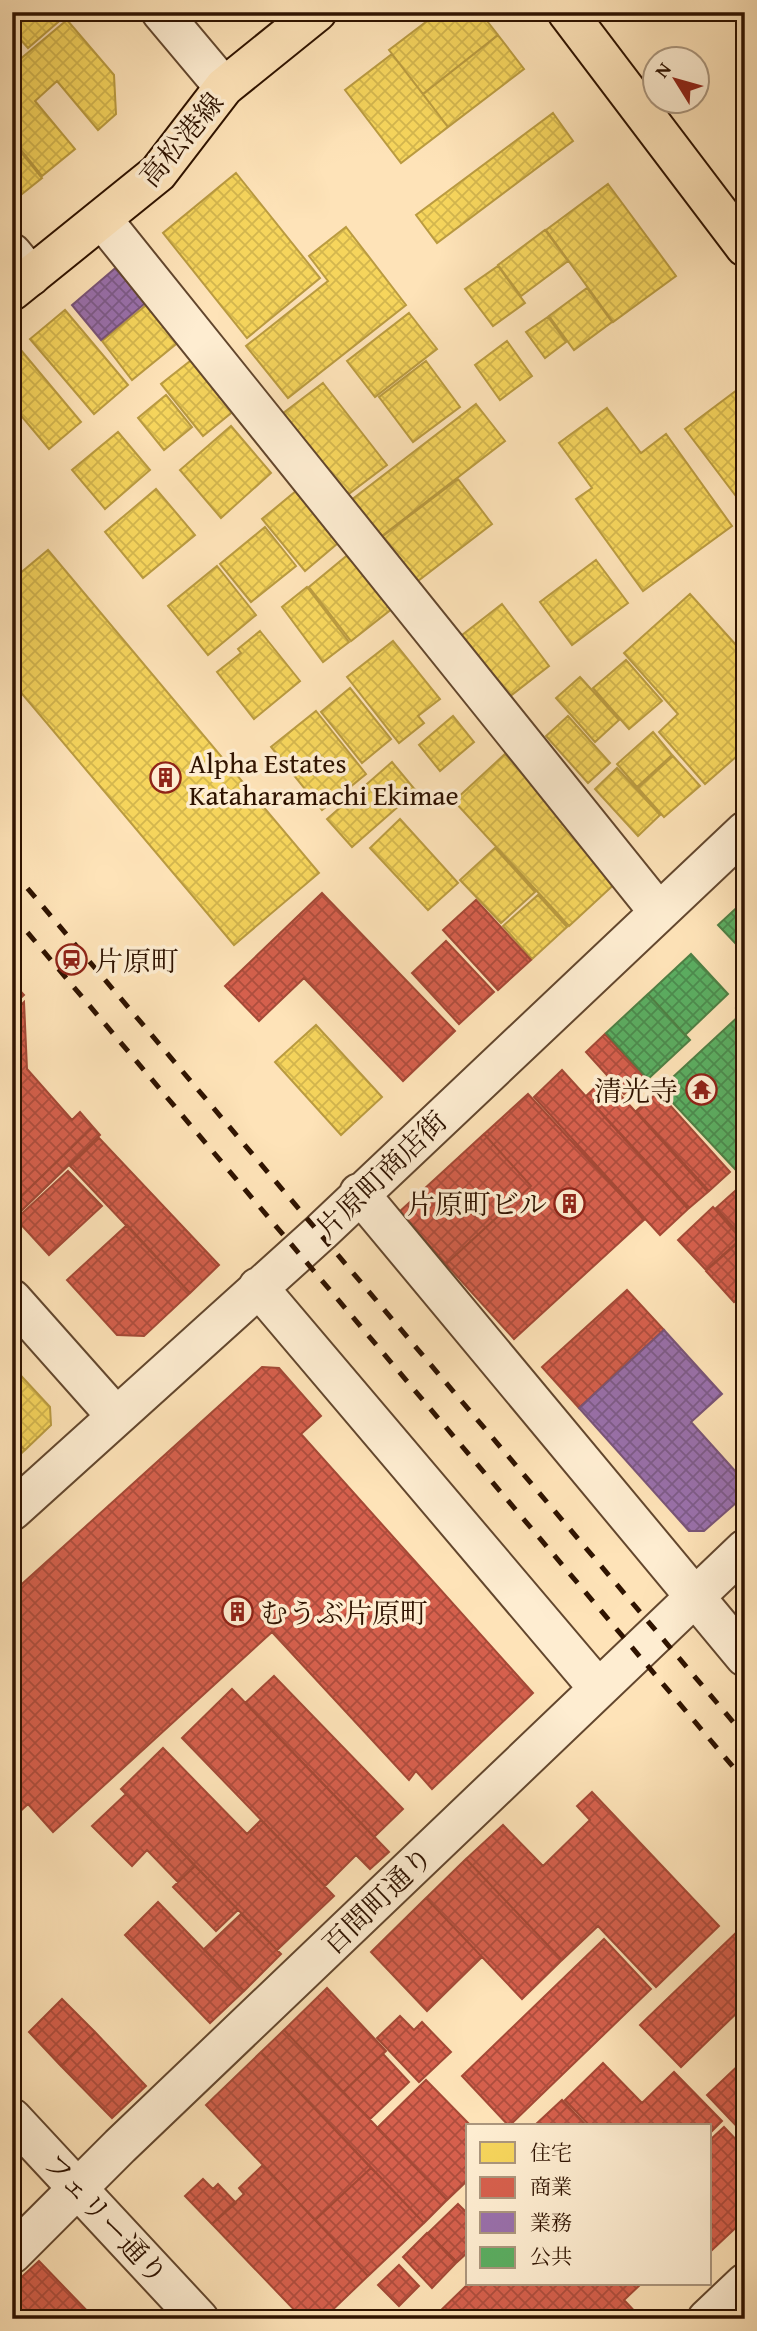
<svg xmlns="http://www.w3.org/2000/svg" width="757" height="2331" font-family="'Gentium Book Plus','Noto Serif JP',serif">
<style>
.homes{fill:url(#homes-cross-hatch);stroke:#ba9b40;stroke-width:2}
.shops{fill:url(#shops-cross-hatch);stroke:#a44936;stroke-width:2}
.offices{fill:url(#offices-cross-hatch);stroke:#795478;stroke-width:2}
.public{fill:url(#public-cross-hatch);stroke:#4d8044;stroke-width:2}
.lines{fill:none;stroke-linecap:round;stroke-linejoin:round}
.minor-casing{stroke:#63472e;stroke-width:42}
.major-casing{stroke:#2f1300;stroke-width:42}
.minor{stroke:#feedd1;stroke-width:38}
.major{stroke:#fee3b8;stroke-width:38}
.rail{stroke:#2f1300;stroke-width:5;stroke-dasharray:12 12;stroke-linecap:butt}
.labels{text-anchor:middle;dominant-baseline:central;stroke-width:7;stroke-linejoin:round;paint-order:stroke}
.street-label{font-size:28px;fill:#2f1300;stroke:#feedd1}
.poi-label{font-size:28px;fill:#2f1300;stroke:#feedd1;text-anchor:start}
</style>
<defs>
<pattern id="homes-cross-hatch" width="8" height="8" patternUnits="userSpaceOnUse" patternTransform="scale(1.75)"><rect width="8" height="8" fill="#f6d55c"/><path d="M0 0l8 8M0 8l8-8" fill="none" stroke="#d3b64e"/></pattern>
<pattern id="shops-cross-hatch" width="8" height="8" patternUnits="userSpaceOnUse" patternTransform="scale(1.75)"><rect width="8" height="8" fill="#d6604d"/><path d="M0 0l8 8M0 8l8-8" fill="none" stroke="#ae4e3e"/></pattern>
<pattern id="offices-cross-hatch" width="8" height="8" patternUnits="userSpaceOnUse" patternTransform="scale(1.75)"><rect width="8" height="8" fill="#9970ab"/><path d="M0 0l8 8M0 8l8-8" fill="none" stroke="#7d5b89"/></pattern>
<pattern id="public-cross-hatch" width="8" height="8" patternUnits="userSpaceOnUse" patternTransform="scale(1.75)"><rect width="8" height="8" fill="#5aae61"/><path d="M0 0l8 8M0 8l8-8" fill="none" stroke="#4b8c4e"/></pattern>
</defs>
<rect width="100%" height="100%" fill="#fee3b8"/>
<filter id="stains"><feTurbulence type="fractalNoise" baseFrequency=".00286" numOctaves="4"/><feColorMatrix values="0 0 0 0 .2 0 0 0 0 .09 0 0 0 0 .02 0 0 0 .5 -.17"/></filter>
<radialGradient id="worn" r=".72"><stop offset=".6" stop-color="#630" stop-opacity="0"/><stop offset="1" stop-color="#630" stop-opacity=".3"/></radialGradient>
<path class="homes" d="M12,12H59L64,17L28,48L12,30Z
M439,12H480L498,35L423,94L389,50Z
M67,20L114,75L116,114L98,130L57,81L35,101L75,149L42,176L12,139V66Z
M498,35L524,69L448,127L423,94Z
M392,54L448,127L401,163L345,90Z
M553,113L573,141L437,243L416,215Z
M12,141L42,178L12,202Z
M236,173L320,278L247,338L163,233Z
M608,184L676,276L613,322L546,230Z
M346,227L406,305L288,398L246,346L328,281L309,256Z
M545,230L568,261L521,296L498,265Z
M498,266L525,303L493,326L465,289Z
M587,288L612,322L574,350L549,316Z
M150,302L181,340L132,380L102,341Z
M65,310L128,385L94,414L30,339Z
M409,313L437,349L375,397L347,361Z
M548,317L566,342L545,358L526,332Z
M507,341L532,376L500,400L475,365Z
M20,349L81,422L49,449L12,405V355Z
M194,358L236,409L203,436L161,384Z
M426,361L460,407L413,442L379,397Z
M323,383L387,465L346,496L282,414Z
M745,384V508L685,429Z
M166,395L192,427L164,450L138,418Z
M476,404L505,441L378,539L350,501Z
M607,408L641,453L666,434L732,526L643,591L576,499L592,488L559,443Z
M231,426L271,473L221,518L180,470Z
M118,432L150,470L105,509L72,470Z
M458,479L492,524L414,584L379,539Z
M156,489L195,535L143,578L105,532Z
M296,491L338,543L305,571L262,519Z
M265,527L296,566L251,602L220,564Z
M48,550L319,873L234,945L12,682V580Z
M350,553L393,608L351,641L309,587Z
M596,560L628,603L572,645L540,602Z
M217,566L256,615L208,655L168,606Z
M307,587L349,642L323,662L282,607Z
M690,594L745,655V749L705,784L659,732L678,714L624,653Z
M502,604L549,666L504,701L457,639Z
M260,631L300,681L254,719L217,672L241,653L238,649Z
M393,641L440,699L418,716L424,723L399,743L347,677Z
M626,660L662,701L629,729L593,688Z
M580,677L619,720L595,742L556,698Z
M350,688L391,739L362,763L321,712Z
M316,711L366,774L322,810L271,747Z
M453,716L474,742L440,771L419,745Z
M568,716L610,763L588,783L546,736Z
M653,732L672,755L637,787L617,764Z
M505,754L620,879L569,926L454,801Z
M673,756L700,786L664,817L638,788Z
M392,762L416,791L352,847L327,819Z
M617,768L660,815L638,836L595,789Z
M400,819L458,883L428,910L370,848Z
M495,848L535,892L501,923L460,880Z
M538,895L567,927L532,959L503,926Z
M316,1025L382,1097L341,1135L275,1062Z
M12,1366L50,1407L51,1425L25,1450L12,1436Z
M12,1436L25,1450L12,1462Z"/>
<path class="shops" d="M322,893L455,1031L403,1081L304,978L259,1021L225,986Z
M476,900L531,960L498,990L443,930Z
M446,941L494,992L459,1024L412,973Z
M12,982L24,995L12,1006Z
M24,1002L27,1069L72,1120L80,1112L93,1127L12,1205V1014Z
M605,1034L644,1076L624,1094L586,1052Z
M562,1070L688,1209L660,1235L534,1097Z
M605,1078L708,1192L689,1208L586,1096Z
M658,1092L730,1172L709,1191L636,1111Z
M528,1094L644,1220L514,1339L446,1264L531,1186L484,1134Z
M93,1127L100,1135L17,1215L12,1205Z
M484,1134L531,1186L446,1264L399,1212Z
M99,1138L219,1265L190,1293L70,1166Z
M68,1171L102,1206L49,1255L16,1219Z
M745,1182V1240L716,1208Z
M713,1207L741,1239L706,1270L678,1240Z
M127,1225L190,1293L144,1336L117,1335L67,1280Z
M742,1239L745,1243V1293L734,1302L706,1271Z
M627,1290L664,1330L579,1408L542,1367Z
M262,1367L279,1368L321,1416L301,1434L533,1693L432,1789L416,1771L409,1780L272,1632L53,1832L28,1804L15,1816L12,1813V1593Z
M745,1582V1614L737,1605L739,1588Z
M274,1676L403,1809L374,1837L245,1703Z
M232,1689L389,1852L370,1869L356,1855L325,1886L182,1738Z
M163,1748L247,1834L261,1820L334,1896L277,1950L121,1789Z
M592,1792L719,1926L656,1987L598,1926L562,1960L466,1859L503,1825L543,1866L590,1820L577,1806Z
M126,1794L195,1866L178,1882L147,1850L132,1866L92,1826Z
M466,1859L562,1960L522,1999L426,1898Z
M195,1866L238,1910L216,1931L173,1887Z
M426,1898L482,1957L427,2011L371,1952Z
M158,1902L244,1991L210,2023L125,1935Z
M241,1914L281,1954L244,1991L204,1949Z
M745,1924V2005L681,2067L640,2025Z
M604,1939L651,1989L509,2126L462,2076Z
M327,1988L386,2051L343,2092L284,2030Z
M62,1999L95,2032L61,2066L29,2032Z
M400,2016L414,2030L422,2022L451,2052L419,2082L377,2038Z
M284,2030L447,2200L424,2223L261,2052Z
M95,2032L146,2086L112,2118L61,2066Z
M261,2052L371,2168L315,2220L206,2105Z
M383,2054L409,2082L370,2119L343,2092Z
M745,2059V2135L707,2095Z
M603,2063L642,2103L674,2072L722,2121L710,2133V2126H590L565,2100Z
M426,2080L471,2126L468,2180L447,2200L377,2128Z
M562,2100L586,2125L534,2126Z
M724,2127L745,2149V2219L710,2252V2140Z
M263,2165L368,2276L323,2319H303L212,2224L244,2194L239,2188Z
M371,2168L424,2223L368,2276L315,2220Z
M203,2179L213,2189L218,2184L236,2203L212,2224L185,2196Z
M458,2204L468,2214V2252L457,2262L428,2233Z
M427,2233L456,2263L432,2288L403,2257Z
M39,2261L95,2319H27L12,2303V2286Z
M399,2265L419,2286L399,2306L378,2285Z
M468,2284H641L624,2300L642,2319H438L435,2316Z
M12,2303L27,2319H12Z"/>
<path class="offices" d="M119,265L149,300L101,340L72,305Z
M664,1330L722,1394L691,1422L745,1482V1495L704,1531H689L579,1408Z"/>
<path class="public" d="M745,900V939L738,946L718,925Z
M691,954L728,994L685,1035L648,994Z
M648,994L690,1040L648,1079L606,1033Z
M745,1000V1019L736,1008Z
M741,1014L745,1019V1160L735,1169L660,1089Z"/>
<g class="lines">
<defs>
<path id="minor" d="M161,12L224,87
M102,219L658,911
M12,253L31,276
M359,1193L745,1657
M258,1287L598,1688
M12,1299L116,1416
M12,1511L321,1232L745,831
M12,2118L199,2319
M12,2254L120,2146L745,1549
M707,2319L745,2283"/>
<path id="major" d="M567,12L745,247
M12,291L158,173L224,87L317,12"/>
</defs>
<use href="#minor" class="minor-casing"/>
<use href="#major" class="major-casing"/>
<use href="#minor" class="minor"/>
<use href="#major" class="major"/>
<path class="rail" d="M12,870L745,1736
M12,914L745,1781"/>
</g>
<defs>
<symbol id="building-ring" viewBox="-11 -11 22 22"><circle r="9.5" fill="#feedd1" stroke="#8f2418" stroke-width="1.5"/><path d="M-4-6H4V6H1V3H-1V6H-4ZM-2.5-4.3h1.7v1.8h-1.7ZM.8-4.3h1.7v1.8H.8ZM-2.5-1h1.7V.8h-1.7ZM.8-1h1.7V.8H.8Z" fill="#8f2418"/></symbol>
<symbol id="station-ring" viewBox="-11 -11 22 22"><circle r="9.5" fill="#feedd1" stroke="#8f2418" stroke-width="1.5"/><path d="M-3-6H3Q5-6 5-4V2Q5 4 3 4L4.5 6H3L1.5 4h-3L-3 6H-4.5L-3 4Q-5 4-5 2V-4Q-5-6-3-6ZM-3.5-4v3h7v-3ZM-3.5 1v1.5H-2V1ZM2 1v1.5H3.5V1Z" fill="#8f2418"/></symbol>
<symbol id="temple-ring" viewBox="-11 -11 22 22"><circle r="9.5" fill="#feedd1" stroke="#8f2418" stroke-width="1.5"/><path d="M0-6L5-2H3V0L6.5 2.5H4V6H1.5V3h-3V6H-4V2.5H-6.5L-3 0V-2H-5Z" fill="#8f2418"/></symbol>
</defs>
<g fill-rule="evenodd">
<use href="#building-ring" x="148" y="760" width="35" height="35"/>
<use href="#station-ring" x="54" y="942" width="35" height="35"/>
<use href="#temple-ring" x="684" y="1072" width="35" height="35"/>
<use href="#building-ring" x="552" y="1186" width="35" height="35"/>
<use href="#building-ring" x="220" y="1594" width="35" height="35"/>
</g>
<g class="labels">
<g class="street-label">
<text transform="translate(181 139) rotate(-50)">高松港線</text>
<text transform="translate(381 1174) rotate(-44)">片原町商店街</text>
<text transform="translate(377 1900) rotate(-44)">百間町通り</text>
<text transform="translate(106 2218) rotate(47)">フェリー通り</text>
</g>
<g class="poi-label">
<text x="189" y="762">Alpha Estates<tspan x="189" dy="32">Kataharamachi Ekimae</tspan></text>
<text x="95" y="960">片原町</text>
<text x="678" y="1090" text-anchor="end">清光寺</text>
<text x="547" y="1203" text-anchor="end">片原町ビル</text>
<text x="260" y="1612">むうぶ片原町</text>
</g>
</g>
<rect width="757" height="2331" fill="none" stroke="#fee3b8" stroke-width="42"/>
<rect x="14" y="14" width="729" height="2303" fill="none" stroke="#2f1300" stroke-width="3.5"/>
<rect x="21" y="21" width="715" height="2289" fill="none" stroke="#2f1300" stroke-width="2"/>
<rect x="466" y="2124" width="245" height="161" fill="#feedd1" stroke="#ab967d" stroke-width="2"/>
<rect x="480" y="2142" width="35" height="21" fill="#f6d55c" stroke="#ab967d" stroke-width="2"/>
<text x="530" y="2160" font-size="21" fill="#2f1300">住宅</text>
<rect x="480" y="2177" width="35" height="21" fill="#d6604d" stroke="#ab967d" stroke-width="2"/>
<text x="530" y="2194" font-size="21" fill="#2f1300">商業</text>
<rect x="480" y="2212" width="35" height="21" fill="#9970ab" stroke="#ab967d" stroke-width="2"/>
<text x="530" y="2230" font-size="21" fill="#2f1300">業務</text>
<rect x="480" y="2247" width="35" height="21" fill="#5aae61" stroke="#ab967d" stroke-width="2"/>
<text x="530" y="2264" font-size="21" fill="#2f1300">公共</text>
<g transform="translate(676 80) rotate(307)"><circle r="33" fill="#feedd1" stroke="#ab967d" stroke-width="2"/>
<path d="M0-5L12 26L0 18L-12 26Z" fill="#8f2418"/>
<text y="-10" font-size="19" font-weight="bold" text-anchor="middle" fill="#2f1300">N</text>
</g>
<rect width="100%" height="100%" filter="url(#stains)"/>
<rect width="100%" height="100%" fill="url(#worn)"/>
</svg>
